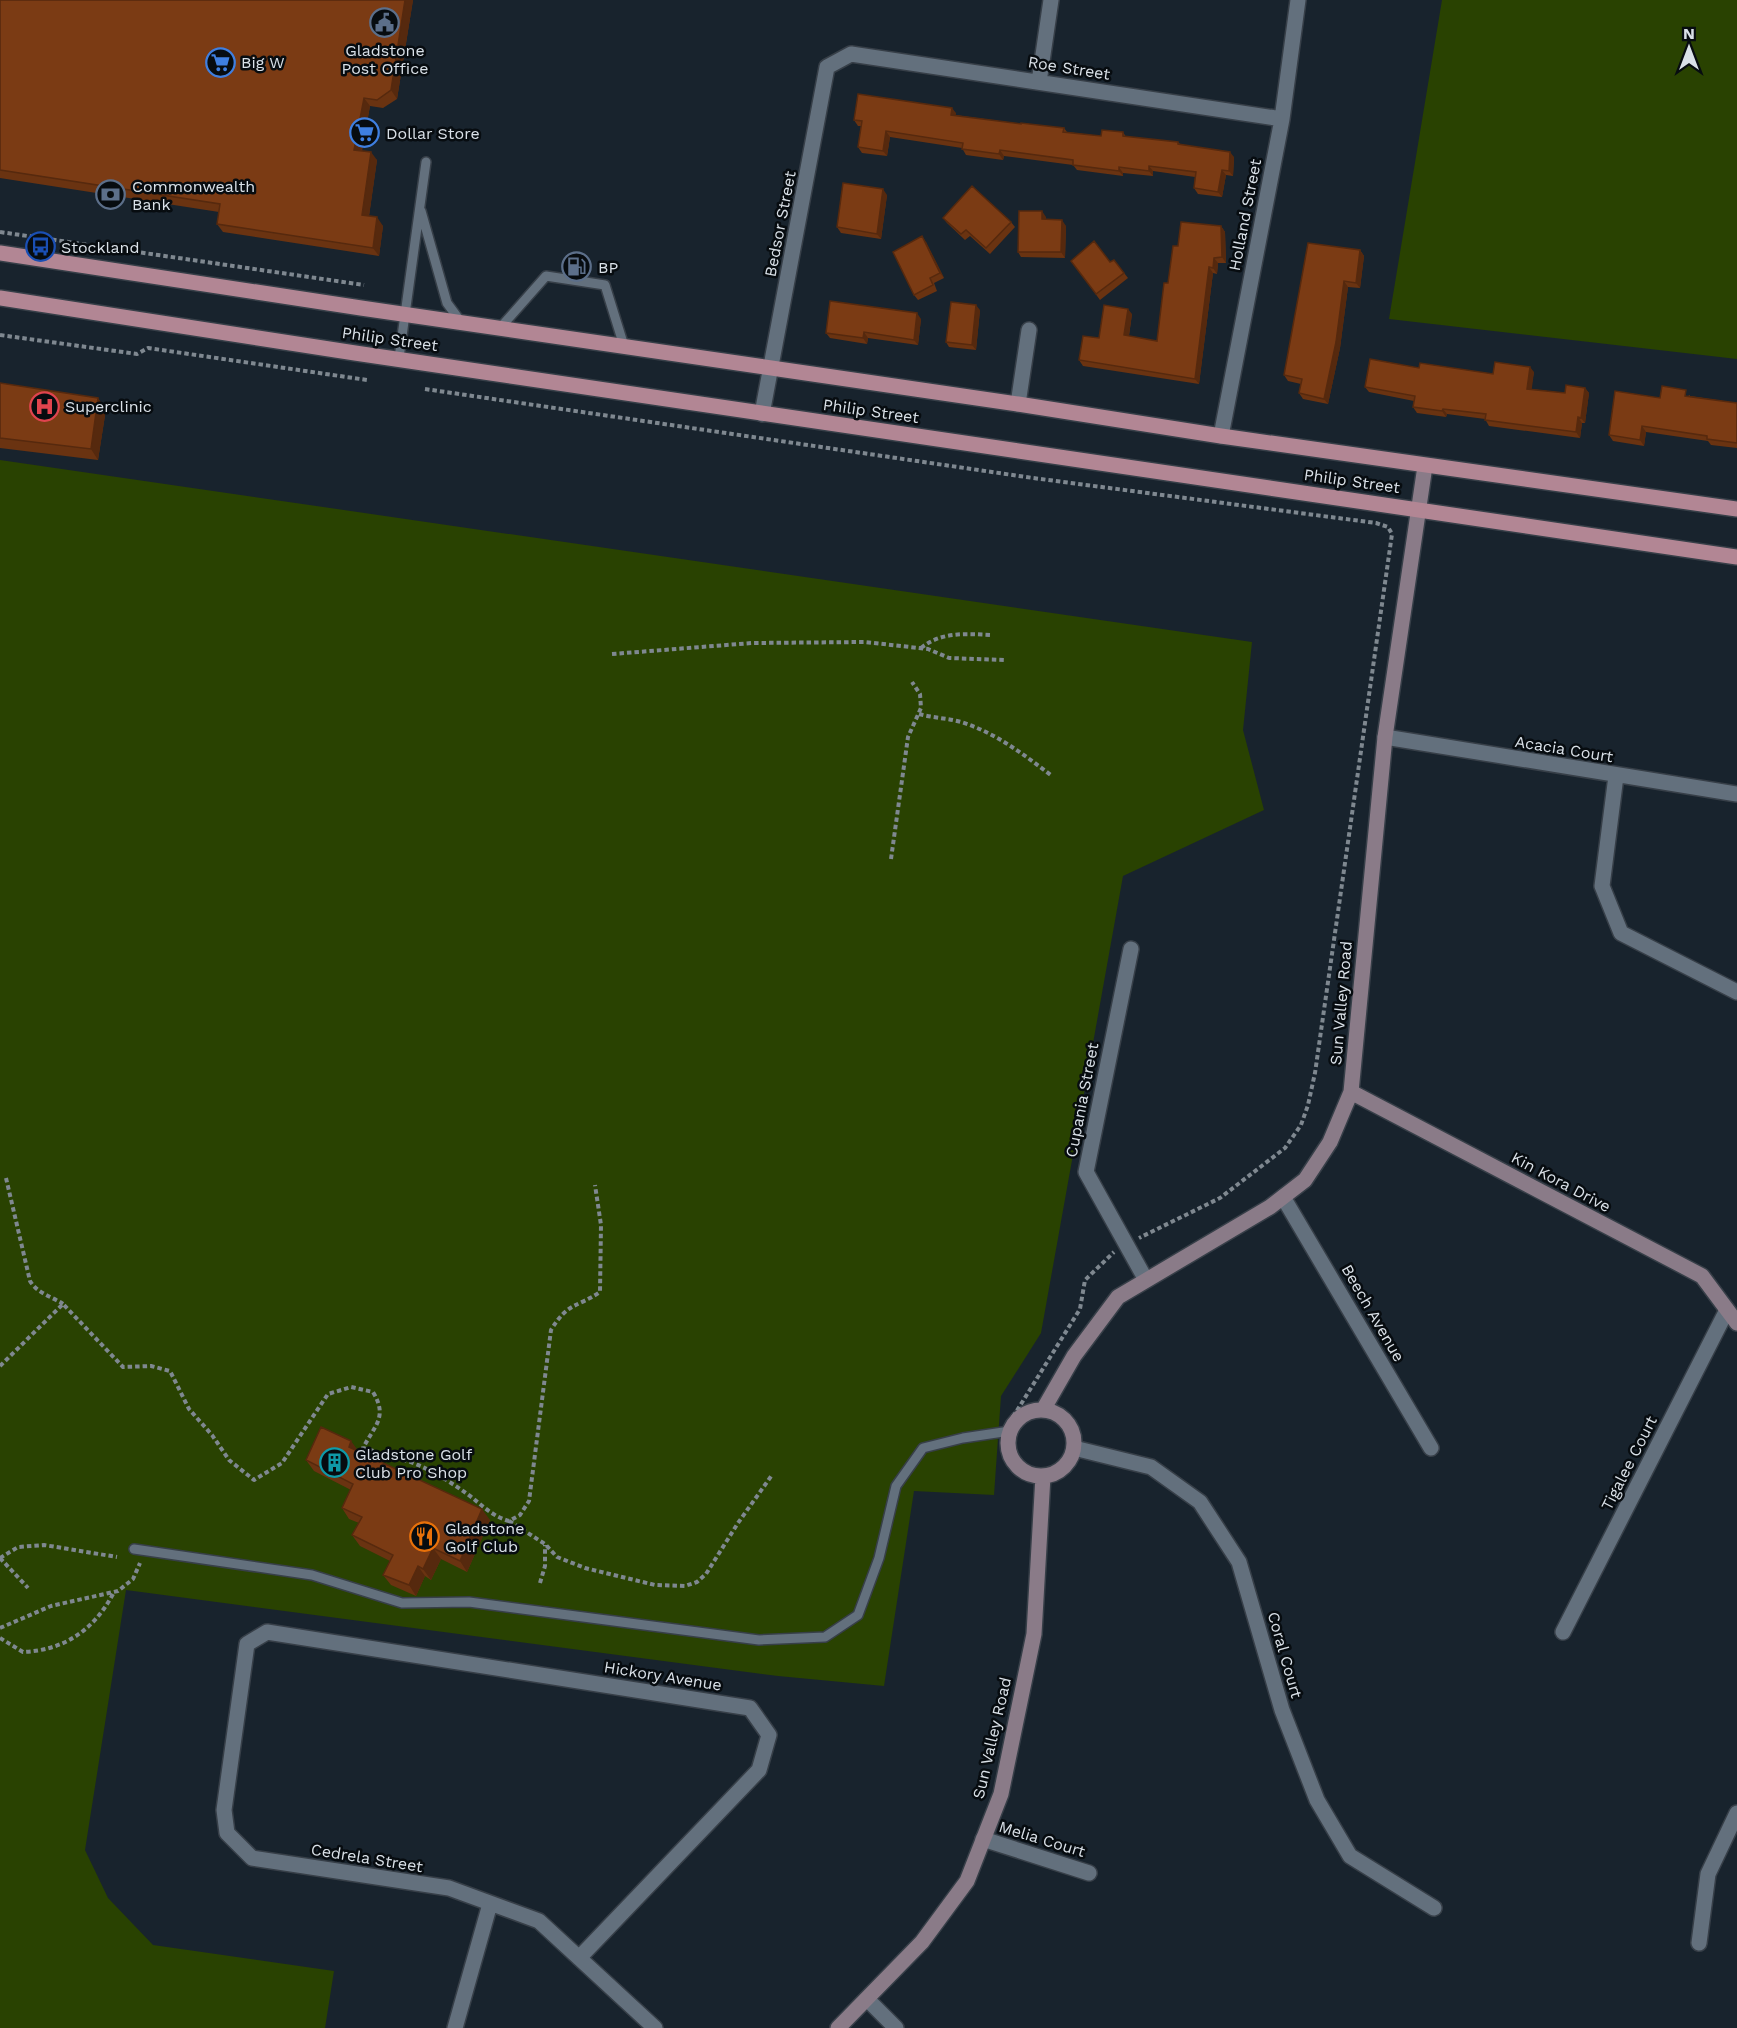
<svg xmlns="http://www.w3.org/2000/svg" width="1737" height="2028" font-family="'Work Sans',sans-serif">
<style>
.green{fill:#294201}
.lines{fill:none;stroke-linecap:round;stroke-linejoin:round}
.lane-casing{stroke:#373f48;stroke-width:12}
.street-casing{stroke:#373f48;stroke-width:18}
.secondary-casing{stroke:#373f48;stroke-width:18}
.primary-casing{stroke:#373f48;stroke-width:18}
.path{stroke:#7f8890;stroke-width:4;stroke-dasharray:4.5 3;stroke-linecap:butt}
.lane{stroke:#63707d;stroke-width:9}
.street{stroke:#63707d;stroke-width:15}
.secondary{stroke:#8a7b88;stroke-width:15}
.primary{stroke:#b28694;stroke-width:15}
.wall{fill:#6a3311}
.shaded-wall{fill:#56290e}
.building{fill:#7b3b14;stroke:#56290e;stroke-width:1.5}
.labels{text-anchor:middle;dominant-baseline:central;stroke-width:5;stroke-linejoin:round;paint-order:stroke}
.poi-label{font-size:16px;fill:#dae1e8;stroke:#070c10;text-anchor:start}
.street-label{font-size:16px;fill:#dae1e8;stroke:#070c10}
</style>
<rect width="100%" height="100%" fill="#18232d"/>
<path class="green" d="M1442,0H1737V359L1389,319Z
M0,460L1252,642L1243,730L1264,810L1123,876L1041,1333L1001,1396L994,1495L914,1491L884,1686L778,1676L126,1590L85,1850L108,1898L153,1945L334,1971L325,2028H0Z"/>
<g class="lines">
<defs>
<path id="lane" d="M421,211L447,303L461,322
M500,328L546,276L605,285L624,346
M399,358L426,162
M134,1549L312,1575L402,1603L469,1602L759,1640L825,1637L858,1615L879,1558L896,1486L923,1448L963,1438L1010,1431"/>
<path id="street" d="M1039,82L1051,0
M1018,404L1029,330
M762,414L827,67L851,54L1282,119
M1221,436L1282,119L1298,0
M1385,737L1737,794
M1616,776L1602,886L1621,933L1737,992
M1131,949L1086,1172L1146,1280
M1283,1197L1431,1448
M1074,1448L1151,1467L1200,1502L1239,1562L1282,1710L1317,1800L1350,1856L1434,1908
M1563,1632L1727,1310
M983,1839L1089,1873
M1699,1943L1708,1874L1737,1813
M579,1958L759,1770L769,1735L750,1708L267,1632L247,1644L224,1810L227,1833L252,1858L449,1888L539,1921L655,2028
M867,1999L896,2028
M455,2028L490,1904"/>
<path id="secondary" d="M1351,1092L1702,1276L1737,1323
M1043,1410L1074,1356L1118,1297L1270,1207L1305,1180L1330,1142L1351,1092L1385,737L1425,466
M1008 1443a33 33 0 1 1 66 0a33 33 0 1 1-66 0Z
M838,2028L922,1942L967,1881L1001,1794L1034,1634L1043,1476"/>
<path id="primary" d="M0,253L361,308L1018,404L1221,436L1737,509
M0,298L355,353L1737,557"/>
</defs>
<use href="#lane" class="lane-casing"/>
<use href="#street" class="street-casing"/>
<use href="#secondary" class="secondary-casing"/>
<use href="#primary" class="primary-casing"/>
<path class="path" d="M0,232L364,285
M0,335L137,354L148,348L367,380
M425,389L1033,478L1376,523L1388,527L1392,534L1315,1073L1308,1105L1301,1125L1285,1148L1220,1198L1139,1238
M921,648C942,631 967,634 992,635
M612,654L752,643L865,642L928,649L949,658L1004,660
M919,714C933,718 947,718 961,722C996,733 1023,754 1052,776
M891,859L908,737L921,708L920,694L912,682
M6,1178L30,1281C38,1294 51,1296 63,1304
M0,1366L63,1304L123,1367L151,1366L170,1371L189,1409L212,1435L229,1460L254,1480L282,1463L328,1394L351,1387L373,1392C388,1417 375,1425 363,1448L374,1451L380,1457V1465
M1013,1417L1080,1309L1085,1280L1114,1252
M380,1457C409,1455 443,1477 466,1493C480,1503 491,1516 509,1521L520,1515L529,1501L551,1330C568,1302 576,1308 600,1292L601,1225L595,1185
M509,1521L545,1544L557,1557L585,1568L655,1585L685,1586L697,1582L706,1574L738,1523L772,1475
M0,1558L18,1547L44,1545L117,1557
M0,1558L28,1588
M540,1583L545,1566V1545
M0,1628L51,1606L118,1591L133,1579L140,1563
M0,1638L23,1652C64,1650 93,1631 113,1594"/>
<use href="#lane" class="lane"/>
<use href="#street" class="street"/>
<use href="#secondary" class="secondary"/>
<use href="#primary" class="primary"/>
</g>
<path class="wall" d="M0,0H413L397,99L383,108L370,106L362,151L377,160L369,216L383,226L379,256L223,232L217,224L219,212L0,178Z
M956,113L955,115L1021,124L1064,128L1067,132L1101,136L1123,132L1126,137L1178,142L1180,144L1234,157L1233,176L1226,175L1222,197L1198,194L1194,188L1195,177L1153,171V176L1123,173V176L1077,170L1073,165L1004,156L1003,160L966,155L962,148L890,137L887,156L862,153L858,147L861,126H858L854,120Z
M887,195L881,239L841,233L837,227Z
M1046,217V219L1066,226L1065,258L1021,257L1018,252Z
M943,218L1011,222L1015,227L990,254L970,236L965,240L947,223Z
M1221,226L1225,232L1226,263H1218L1217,274L1213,273L1199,384L1083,366L1079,360L1099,338L1132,314L1129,336L1157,341L1168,283Z
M926,242L944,278L934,283L937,291L918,300L914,295Z
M1360,250L1364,256L1360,288L1348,287L1340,348L1328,404L1303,399L1299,393L1301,384L1288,381L1284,375Z
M1114,260L1128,278L1100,300L1071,261L1110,262Z
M980,310L976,350L949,347L946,342Z
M921,319L918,345L868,338L867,344L830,338L826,333Z
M1534,372L1531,389L1565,393L1585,388L1589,393L1585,423H1582L1580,438L1489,426L1485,419L1447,414L1446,417L1417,413L1413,407L1414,401L1369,392L1365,387L1493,374Z
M0,383L106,409L98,460L0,448Z
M1690,395V396L1737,403V448L1711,445L1708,441L1646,432L1644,446L1613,441L1609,435Z
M358,1451L490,1520L467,1572L441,1559L431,1580L425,1576L416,1596L391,1585L383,1575L390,1561L360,1546L352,1535L359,1523L349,1519L342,1508L351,1490L314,1471L306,1460Z"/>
<path class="shaded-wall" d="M405,0H413L397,99L391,90Z
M364,98L370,106L360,158L354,150Z
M952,108L956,113L955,120L951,115Z
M886,131L890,137L887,156L883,151Z
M1000,150L1004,156L1003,160L999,154Z
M371,152L377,160L368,223L362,215Z
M1230,152L1234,157L1233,176L1229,171Z
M1149,166L1153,171V176L1149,171Z
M1119,167L1123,173V176L1119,171Z
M1222,170L1226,175L1222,197L1218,192Z
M883,189L887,195L881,239L877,234Z
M1042,211L1046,217V225L1042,219Z
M377,217L383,226L379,256L373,248Z
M1062,220L1066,226L1065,258L1061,252Z
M1221,226L1225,232L1226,263L1222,257Z
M922,236L926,242L944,278L940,273Z
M1360,250L1364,256L1360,288L1356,283Z
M1214,258L1218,263L1217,274L1213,268Z
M1209,267L1213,273L1199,384L1195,379Z
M1344,281L1348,287L1340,348L1328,404L1324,399Z
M976,305L980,310L976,350L972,345Z
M1128,309L1132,314L1128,341L1124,335Z
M917,313L921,319L918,345L914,340Z
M864,332L868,338L867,344L863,338Z
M1530,367L1534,372L1531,395L1527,389Z
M1585,388L1589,393L1585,423L1581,418Z
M98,398L106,409L98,460L91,449Z
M1443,409L1447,414L1446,417L1442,411Z
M1578,417L1582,423L1580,438L1576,432Z
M1642,426L1646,432L1644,446L1640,440Z
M351,1441L359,1452L349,1447Z
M482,1509L490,1520L467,1572L460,1561Z
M433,1548L441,1559L431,1580L423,1569Z
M418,1566L425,1576L416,1596L409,1585Z"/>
<path class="building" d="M0,0H405L391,90L377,100L364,98L354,150L371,152L362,215L377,217L373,248L217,224L220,204L0,170Z
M858,94L952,108L951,115L1021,124V123L1064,128L1063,132L1101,136L1102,130L1123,132V136L1178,142V144L1230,152L1229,171L1222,170L1218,192L1194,188L1196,172L1149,166V171L1119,167V171L1073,165V160L1000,150L999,154L962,149L963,143L886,131L883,151L858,147L862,121L854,120Z
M843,183L883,189L877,234L837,227Z
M972,186L1011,222L986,248L966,230L961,234L943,218Z
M1019,211H1042V219L1062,220L1061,252H1018Z
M1181,222L1221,226L1222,257L1214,258L1213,268L1209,267L1195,379L1079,360L1083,336L1099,338L1104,305L1128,309L1124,335L1157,341L1164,283H1168L1173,246H1178Z
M922,236L940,273L930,278L933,285L914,295L893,252Z
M1094,241L1110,262L1114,260L1124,273L1096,294L1071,261Z
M1308,243L1360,250L1356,283L1344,281L1336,342L1324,399L1299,393L1302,379L1284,375Z
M830,301L917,313L914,340L864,332L863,338L826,333Z
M951,302L976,305L972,345L946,342Z
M1370,359L1419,368L1420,363L1493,374L1495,362L1530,367L1527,389L1565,393L1566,385L1585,388L1581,418L1578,417L1576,432L1485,420L1486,414L1443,409L1442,411L1413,407L1415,396L1365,387Z
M0,383L98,398L91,449L0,438Z
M1662,386L1686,390L1685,396L1737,403V443L1707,439V436L1642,426L1640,440L1609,435L1615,391L1660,398Z
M321,1427L351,1441L349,1447L482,1509L460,1561L433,1548L423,1569L418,1566L409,1585L383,1575L393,1555L352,1535L362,1517L342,1508L353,1484L306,1460Z"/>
<defs>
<symbol id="civic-ring" viewBox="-11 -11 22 22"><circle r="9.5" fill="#070c10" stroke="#5c6f8a" stroke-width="1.5"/><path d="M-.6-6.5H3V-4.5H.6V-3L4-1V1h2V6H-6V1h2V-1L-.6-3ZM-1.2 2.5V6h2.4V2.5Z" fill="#5c6f8a"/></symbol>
<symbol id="supermarket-ring" viewBox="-11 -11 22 22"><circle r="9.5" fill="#070c10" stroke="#3f7fe0" stroke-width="1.5"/><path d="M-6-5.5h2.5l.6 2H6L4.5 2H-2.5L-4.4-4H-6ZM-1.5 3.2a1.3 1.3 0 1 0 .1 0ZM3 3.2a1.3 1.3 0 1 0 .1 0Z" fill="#3f7fe0"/></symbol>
<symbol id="bank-ring" viewBox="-11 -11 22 22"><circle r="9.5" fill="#070c10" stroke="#5c6f8a" stroke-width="1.5"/><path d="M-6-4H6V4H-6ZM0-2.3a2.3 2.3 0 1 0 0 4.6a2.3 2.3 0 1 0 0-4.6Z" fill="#5c6f8a"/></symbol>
<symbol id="bus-ring" viewBox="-11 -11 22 22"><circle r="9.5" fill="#070c10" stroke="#1a4fb4" stroke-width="1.5"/><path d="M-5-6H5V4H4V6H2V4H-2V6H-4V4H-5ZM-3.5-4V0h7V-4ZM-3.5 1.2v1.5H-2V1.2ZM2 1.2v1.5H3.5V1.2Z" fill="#1a4fb4"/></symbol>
<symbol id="fuel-ring" viewBox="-11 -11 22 22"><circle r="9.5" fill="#070c10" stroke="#5c6f8a" stroke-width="1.5"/><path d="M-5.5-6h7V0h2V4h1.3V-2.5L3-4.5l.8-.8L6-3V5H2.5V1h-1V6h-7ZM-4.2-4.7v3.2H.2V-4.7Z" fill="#5c6f8a"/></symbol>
<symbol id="hospital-ring" viewBox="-11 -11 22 22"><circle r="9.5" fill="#070c10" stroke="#e0444e" stroke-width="1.5"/><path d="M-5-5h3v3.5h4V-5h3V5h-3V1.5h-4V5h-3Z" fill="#e0444e"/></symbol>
<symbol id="building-ring" viewBox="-11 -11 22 22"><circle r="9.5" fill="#070c10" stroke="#0f9aa8" stroke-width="1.5"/><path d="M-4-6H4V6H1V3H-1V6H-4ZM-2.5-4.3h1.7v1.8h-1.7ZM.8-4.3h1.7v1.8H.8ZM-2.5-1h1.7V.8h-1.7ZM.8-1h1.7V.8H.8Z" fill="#0f9aa8"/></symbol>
<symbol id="restaurant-ring" viewBox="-11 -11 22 22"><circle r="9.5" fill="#070c10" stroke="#e8710a" stroke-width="1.5"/><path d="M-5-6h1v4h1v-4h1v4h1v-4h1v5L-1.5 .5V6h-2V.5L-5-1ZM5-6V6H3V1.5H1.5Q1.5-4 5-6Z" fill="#e8710a"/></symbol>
</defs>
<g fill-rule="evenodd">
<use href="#civic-ring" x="368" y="6" width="33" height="33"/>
<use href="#supermarket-ring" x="204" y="46" width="33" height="33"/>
<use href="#supermarket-ring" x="348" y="116" width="33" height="33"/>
<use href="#bank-ring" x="94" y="178" width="33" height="33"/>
<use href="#bus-ring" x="24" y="230" width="33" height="33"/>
<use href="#fuel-ring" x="560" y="250" width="33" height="33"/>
<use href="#hospital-ring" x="28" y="390" width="33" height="33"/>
<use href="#building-ring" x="318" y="1446" width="33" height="33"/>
<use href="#restaurant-ring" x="408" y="1520" width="33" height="33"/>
</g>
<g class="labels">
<g class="poi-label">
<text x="385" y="50" text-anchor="middle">Gladstone<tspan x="385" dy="18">Post Office</tspan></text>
<text x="241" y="62">Big W</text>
<text x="386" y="133">Dollar Store</text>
<text x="132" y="186">Commonwealth<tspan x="132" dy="18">Bank</tspan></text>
<text x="61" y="247">Stockland</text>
<text x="598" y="267">BP</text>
<text x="65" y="406">Superclinic</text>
<text x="355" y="1454">Gladstone Golf<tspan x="355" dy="18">Club Pro Shop</tspan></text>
<text x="445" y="1528">Gladstone<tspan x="445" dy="18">Golf Club</tspan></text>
</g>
<g class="street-label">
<text transform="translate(1069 68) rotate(9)">Roe Street</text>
<text transform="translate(1245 215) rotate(-79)">Holland Street</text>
<text transform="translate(780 224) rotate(-79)">Bedsor Street</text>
<text transform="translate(390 339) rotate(8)">Philip Street</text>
<text transform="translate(871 411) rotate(8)">Philip Street</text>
<text transform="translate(1352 481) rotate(8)">Philip Street</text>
<text transform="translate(1564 749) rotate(9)">Acacia Court</text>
<text transform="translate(1341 1003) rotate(-85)">Sun Valley Road</text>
<text transform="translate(1082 1100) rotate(-79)">Cupania Street</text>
<text transform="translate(1561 1182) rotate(28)">Kin Kora Drive</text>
<text transform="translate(1373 1313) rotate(60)">Beech Avenue</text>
<text transform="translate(1629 1463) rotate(-63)">Tigalee Court</text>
<text transform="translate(1285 1655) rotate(74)">Coral Court</text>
<text transform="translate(663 1676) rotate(9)">Hickory Avenue</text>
<text transform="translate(992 1738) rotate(-77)">Sun Valley Road</text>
<text transform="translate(1042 1839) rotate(17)">Melia Court</text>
<text transform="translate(367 1858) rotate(9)">Cedrela Street</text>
</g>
</g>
<g transform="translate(1689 48)" stroke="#070c10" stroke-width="4.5" paint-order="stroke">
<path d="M0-4.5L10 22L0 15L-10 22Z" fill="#dae1e8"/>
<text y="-9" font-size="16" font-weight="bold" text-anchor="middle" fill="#dae1e8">N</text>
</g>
</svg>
